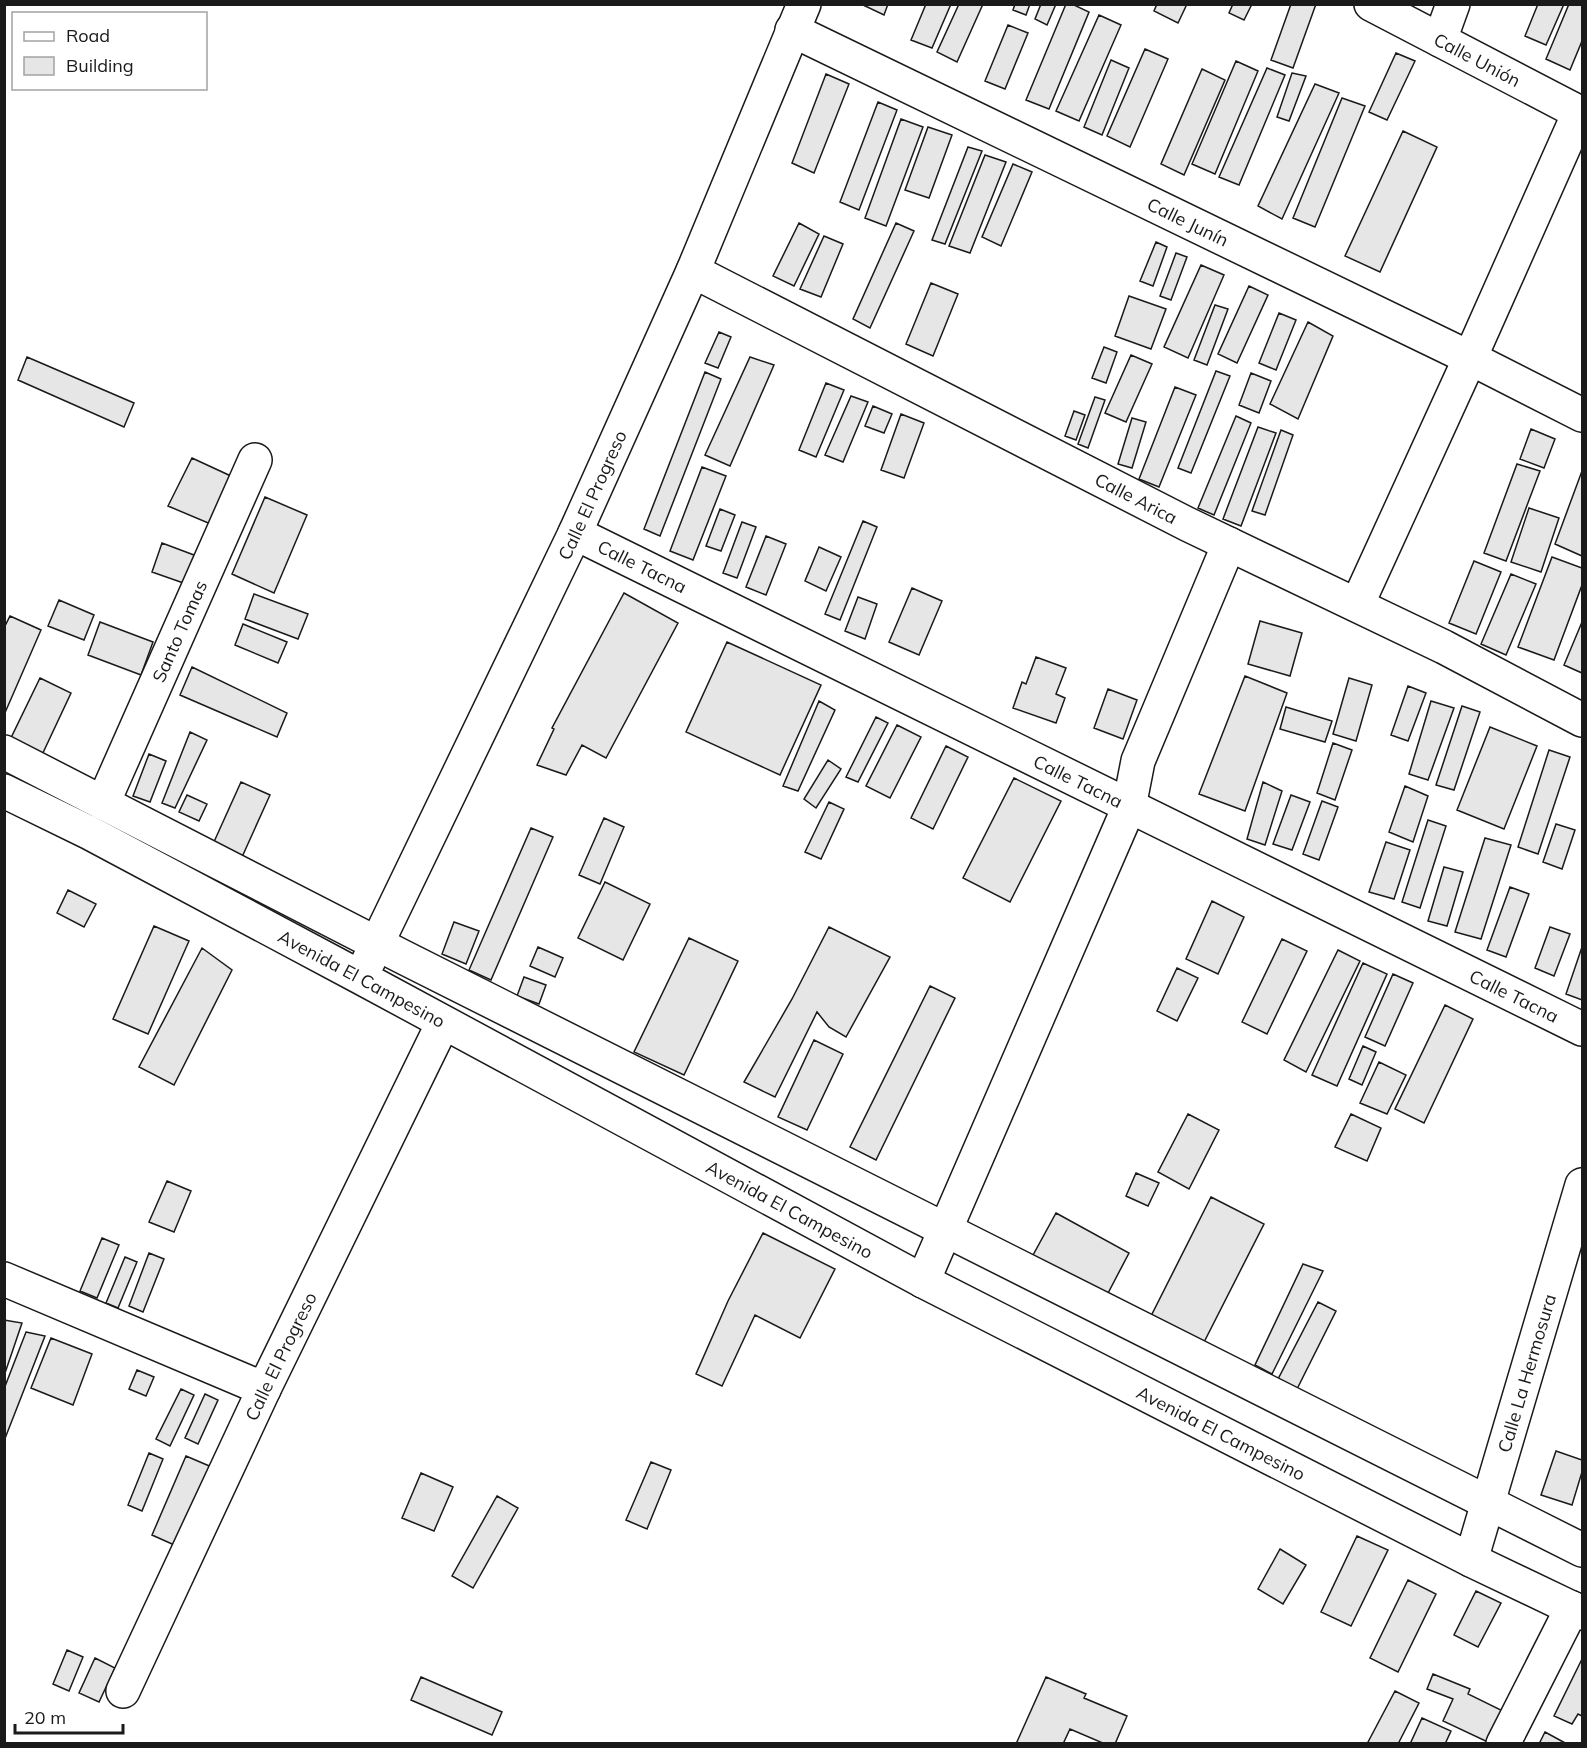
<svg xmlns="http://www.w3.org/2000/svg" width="1587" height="1748" font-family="Mulish,sans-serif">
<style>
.building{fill:#e6e6e6;stroke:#1a1a1a;stroke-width:1.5}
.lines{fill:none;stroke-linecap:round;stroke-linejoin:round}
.minor-casing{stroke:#1a1a1a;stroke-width:36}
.minor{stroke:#fff;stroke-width:33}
.labels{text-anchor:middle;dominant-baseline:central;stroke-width:4.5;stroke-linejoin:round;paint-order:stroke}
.street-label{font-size:18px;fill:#1a1a1a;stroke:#fff}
</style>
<rect width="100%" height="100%" fill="#fff"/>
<path class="building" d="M861,4H888L884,15Z
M926,4H951L932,48L911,40Z
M959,4H983L957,62L937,52Z
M1015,4H1030L1026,15L1013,10Z
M1041,4H1056L1047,25L1035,19Z
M1066,4H1072L1089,12L1049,109L1026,100Z
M1157,4H1187L1178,23L1154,11Z
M1233,4H1252L1244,20L1229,13Z
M1291,4H1316L1293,68L1271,60Z
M1538,4H1564L1546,45L1525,36Z
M1569,4H1582V41L1570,70L1546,59Z
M1099,15L1121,25L1079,121L1056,111Z
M1008,25L1028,33L1005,89L985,81Z
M1145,49L1168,59L1130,147L1107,136Z
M1396,53L1415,61L1387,120L1369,112Z
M1111,60L1129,68L1102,135L1084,127Z
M1236,61L1258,71L1215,174L1192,164Z
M1267,68L1285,75L1239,185L1219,177Z
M1202,69L1225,80L1184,175L1161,164Z
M1292,73L1306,76L1289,121L1277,117Z
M826,74L849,84L814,173L792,163Z
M1315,84L1339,93L1282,219L1258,206Z
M1342,98L1365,106L1315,227L1293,218Z
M878,102L897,110L859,210L840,202Z
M901,119L923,127L886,226L865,218Z
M928,127L952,135L929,198L905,190Z
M1403,131L1437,147L1380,272L1345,256Z
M968,147L982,151L945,244L932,240Z
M985,155L1006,162L970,253L949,246Z
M1013,164L1032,172L1001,246L982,237Z
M799,223L819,234L794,286L773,276Z
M896,223L914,231L870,328L853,319Z
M824,236L843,244L821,297L800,289Z
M1156,242L1167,247L1153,286L1140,281Z
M1176,253L1187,257L1171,300L1160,296Z
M1201,265L1224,275L1188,358L1164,347Z
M931,283L958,294L933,356L906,344Z
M1249,286L1268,295L1237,363L1218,354Z
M1129,296L1166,309L1151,349L1115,336Z
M1215,305L1228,309L1207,365L1194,360Z
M1279,313L1296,320L1276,370L1259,363Z
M1308,322L1333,336L1298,419L1270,404Z
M719,332L731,337L718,368L705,363Z
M1104,347L1117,352L1106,383L1092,378Z
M1131,355L1152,364L1126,422L1105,413Z
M27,357L134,403L124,427L18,380Z
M750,357L774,365L730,466L705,455Z
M1216,371L1230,376L1191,473L1178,468Z
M705,372L721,379L660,536L644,529Z
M1251,373L1271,381L1259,413L1239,405Z
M826,383L844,390L816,457L799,450Z
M1175,387L1196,395L1159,487L1139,479Z
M851,396L868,402L843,462L825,455Z
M1095,397L1105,400L1088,448L1078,444Z
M873,406L892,414L884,433L865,426Z
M1074,411L1085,415L1076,440L1065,436Z
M901,414L924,423L904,478L881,470Z
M1236,416L1251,423L1214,515L1198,508Z
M1132,418L1146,422L1132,468L1118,464Z
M1258,427L1276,433L1241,526L1223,519Z
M1531,429L1555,439L1544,468L1520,459Z
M1281,430L1293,435L1265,515L1252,511Z
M192,458L233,477L213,525L168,506Z
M1517,464L1540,471L1506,561L1484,553Z
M702,467L726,476L693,560L670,551Z
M1582,471V556L1555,544Z
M265,497L307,515L274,593L232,574Z
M1529,508L1559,518L1541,572L1511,562Z
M720,509L735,515L721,551L706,546Z
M863,521L877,527L840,620L825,614Z
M742,522L756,527L737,578L723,573Z
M766,536L786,544L766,595L746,587Z
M162,543L202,558L192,586L152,572Z
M819,547L841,557L826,591L805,581Z
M1552,557L1582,568V585L1554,660L1518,647Z
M1474,561L1501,572L1476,634L1449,623Z
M1511,574L1536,584L1506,655L1481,644Z
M912,588L942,601L919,655L889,642Z
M624,593L678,623L606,758L582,745L566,775L537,765L554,729L552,728Z
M254,594L308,614L298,639L245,619Z
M858,597L877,604L865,639L845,631Z
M59,600L94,615L84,640L48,626Z
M10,616L41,630L4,715V628Z
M1260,621L1302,633L1290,676L1248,664Z
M100,622L153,642L141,675L88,655Z
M1582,622V673L1564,665Z
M243,624L287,642L278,663L235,645Z
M727,642L821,685L780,775L686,732Z
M1036,657L1066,668L1056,694L1065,698L1056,723L1013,708L1022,682L1026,684Z
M192,667L287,713L277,737L180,695Z
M1245,676L1287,693L1245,811L1199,794Z
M40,678L71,693L41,757L9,742Z
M1349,678L1372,685L1356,741L1333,734Z
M1408,686L1426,693L1408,741L1391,735Z
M1108,689L1137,700L1123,739L1094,728Z
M819,701L835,710L798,791L783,786Z
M1431,701L1454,708L1428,780L1409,774Z
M1462,706L1480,712L1454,790L1436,785Z
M1286,707L1332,721L1325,742L1280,729Z
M876,717L888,723L858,782L846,777Z
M897,725L921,737L890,798L866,786Z
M1490,727L1537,746L1504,829L1457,810Z
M190,732L207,740L175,808L162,803Z
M1333,743L1352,750L1335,800L1317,793Z
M946,746L968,757L933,829L911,818Z
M1549,750L1570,757L1538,854L1518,847Z
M149,754L166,761L150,802L133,796Z
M828,760L841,769L816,808L804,799Z
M1014,778L1061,801L1010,902L963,878Z
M241,782L270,795L242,857L213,844Z
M1263,782L1282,791L1265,845L1247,839Z
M1405,786L1428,796L1413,842L1389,832Z
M187,795L207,804L199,821L179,812Z
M1291,795L1310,802L1292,850L1273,844Z
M1322,801L1338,807L1319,860L1303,854Z
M829,802L844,809L821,859L805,852Z
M604,818L624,827L600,884L579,875Z
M1428,820L1446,826L1420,908L1402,902Z
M1556,824L1575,830L1562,869L1543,862Z
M531,828L553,837L491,980L469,970Z
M1485,838L1511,845L1481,939L1455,932Z
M1386,842L1410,850L1394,899L1369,892Z
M1444,867L1463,872L1447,926L1428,921Z
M605,882L650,904L623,960L578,938Z
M1510,887L1529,894L1506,957L1487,950Z
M68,890L96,904L84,927L57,913Z
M1212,901L1244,917L1218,974L1186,959Z
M454,922L479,931L466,964L442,954Z
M154,926L189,941L148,1034L113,1019Z
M829,927L890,957L846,1037L829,1027L817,1012L775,1097L744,1082L792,999Z
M1550,927L1570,934L1554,976L1535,968Z
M689,938L738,961L684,1075L634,1052Z
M1282,939L1307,951L1267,1034L1242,1022Z
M538,947L563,958L555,977L530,966Z
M1582,947V1000L1566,994Z
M202,948L232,970L174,1085L139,1067Z
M1338,950L1360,961L1306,1072L1284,1060Z
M1363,963L1387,974L1337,1086L1312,1075Z
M1177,968L1198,978L1177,1021L1157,1011Z
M1393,974L1413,983L1385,1046L1365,1037Z
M524,977L546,985L539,1004L517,996Z
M930,986L955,998L876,1160L850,1147Z
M1445,1005L1473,1019L1424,1123L1395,1109Z
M814,1040L843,1054L807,1130L778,1117Z
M1363,1046L1376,1052L1362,1085L1349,1079Z
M1379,1062L1406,1075L1387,1114L1360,1103Z
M1188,1114L1219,1130L1189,1189L1158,1172Z
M1351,1114L1381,1128L1367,1161L1335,1147Z
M1136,1173L1159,1183L1148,1206L1126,1196Z
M167,1181L191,1191L174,1232L149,1222Z
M1211,1197L1264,1224L1199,1352L1146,1326Z
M1056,1213L1129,1253L1106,1297L1032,1257Z
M763,1233L835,1269L800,1338L755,1315L722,1386L696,1374L728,1301Z
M102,1238L119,1245L97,1298L80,1291Z
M149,1253L164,1259L143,1312L129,1306Z
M125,1257L137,1262L118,1308L106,1303Z
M1303,1264L1323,1271L1272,1374L1255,1365Z
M1318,1302L1336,1311L1295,1393L1276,1383Z
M4,1320L22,1323L4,1376Z
M26,1332L45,1336L4,1441V1389Z
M51,1338L92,1354L73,1405L31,1388Z
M137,1370L154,1377L146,1396L129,1389Z
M181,1389L194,1395L170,1446L156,1439Z
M205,1394L218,1400L198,1444L185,1438Z
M1556,1451L1582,1460V1472L1572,1505L1541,1495Z
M149,1453L163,1459L142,1511L128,1505Z
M186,1456L214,1468L181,1548L152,1535Z
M651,1462L671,1470L647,1529L626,1520Z
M421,1473L453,1487L434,1531L402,1518Z
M497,1496L518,1508L473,1588L452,1576Z
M1357,1536L1388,1550L1351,1626L1321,1612Z
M1280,1549L1306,1565L1283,1604L1258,1589Z
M1408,1580L1436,1594L1398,1672L1370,1658Z
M1476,1591L1501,1603L1478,1647L1454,1635Z
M67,1650L83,1657L69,1691L53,1684Z
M95,1658L115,1668L99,1702L79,1693Z
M1582,1659V1716L1578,1714L1572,1724L1554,1716Z
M1433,1674L1470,1689L1468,1694L1509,1714L1492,1744L1443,1721L1453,1699L1427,1689Z
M421,1677L502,1712L492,1735L411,1700Z
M1046,1677L1086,1694L1084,1698L1127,1716L1115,1744H1105L1070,1729L1063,1744H1016Z
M1395,1691L1419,1703L1398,1744H1367Z
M1422,1718L1451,1731L1445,1744H1415L1411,1742Z
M1545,1732L1567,1744H1539Z"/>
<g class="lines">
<defs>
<g id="minor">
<path id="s1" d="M1371,4L1582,114"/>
<path id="s2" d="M792,30L1470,358L1582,415"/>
<path d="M1440,40L1453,4"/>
<path id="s3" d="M693,271L1187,524L1444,647L1582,720"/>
<path id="s4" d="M575,533L1582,1029"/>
<path d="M1357,605L1470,358L1579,113"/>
<path d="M4,752L403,957L1582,1550"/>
<path id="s5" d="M4,791L90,833L360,977L923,1281L1471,1560L1582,1613"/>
<path id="s6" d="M103,803L255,460"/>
<path id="s7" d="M368,962L575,533L693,271L804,4"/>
<path d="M4,1279L264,1389"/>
<path d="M923,1281L1129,807L1138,761L1229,544"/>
<path id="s8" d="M1471,1560L1582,1185"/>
<path id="s9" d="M123,1691L264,1389L443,1023"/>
<path d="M1503,1744L1572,1608"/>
</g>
</defs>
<use href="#minor" class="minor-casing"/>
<use href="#minor" class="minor"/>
</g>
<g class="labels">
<g class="street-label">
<text stroke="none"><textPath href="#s1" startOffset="120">Calle Unión</textPath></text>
<text stroke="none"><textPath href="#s2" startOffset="440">Calle Junín</textPath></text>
<text stroke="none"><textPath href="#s7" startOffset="518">Calle El Progreso</textPath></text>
<text stroke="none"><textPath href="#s3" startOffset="498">Calle Arica</textPath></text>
<text stroke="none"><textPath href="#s4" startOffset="75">Calle Tacna</textPath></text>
<text stroke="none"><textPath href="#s6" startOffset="188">Santo Tomas</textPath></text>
<text stroke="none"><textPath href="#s4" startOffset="561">Calle Tacna</textPath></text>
<text stroke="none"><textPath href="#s5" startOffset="404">Avenida El Campesino</textPath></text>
<text stroke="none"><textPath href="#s4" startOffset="1047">Calle Tacna</textPath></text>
<text stroke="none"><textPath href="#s5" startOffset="890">Avenida El Campesino</textPath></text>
<text stroke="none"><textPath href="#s9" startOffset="370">Calle El Progreso</textPath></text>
<text stroke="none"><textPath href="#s8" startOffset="195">Calle La Hermosura</textPath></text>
<text stroke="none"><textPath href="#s5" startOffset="1376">Avenida El Campesino</textPath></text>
</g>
</g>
<rect width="1587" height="1748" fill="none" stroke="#1a1a1a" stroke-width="12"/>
<rect x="12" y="12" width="195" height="78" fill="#ffffff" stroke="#a3a3a3" stroke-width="1.5"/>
<rect x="24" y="32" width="30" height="9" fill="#ffffff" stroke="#a3a3a3" stroke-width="1.5"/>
<text x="66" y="42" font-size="18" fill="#1a1a1a">Road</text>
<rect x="24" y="57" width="30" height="18" fill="#e6e6e6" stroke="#a3a3a3" stroke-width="1.5"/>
<text x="66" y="72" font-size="18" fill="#1a1a1a">Building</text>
<path d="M15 1724v9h108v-9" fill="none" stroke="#1a1a1a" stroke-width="3"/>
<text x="24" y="1724" font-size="18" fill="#1a1a1a" stroke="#ffffff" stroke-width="4.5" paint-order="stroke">20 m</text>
</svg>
